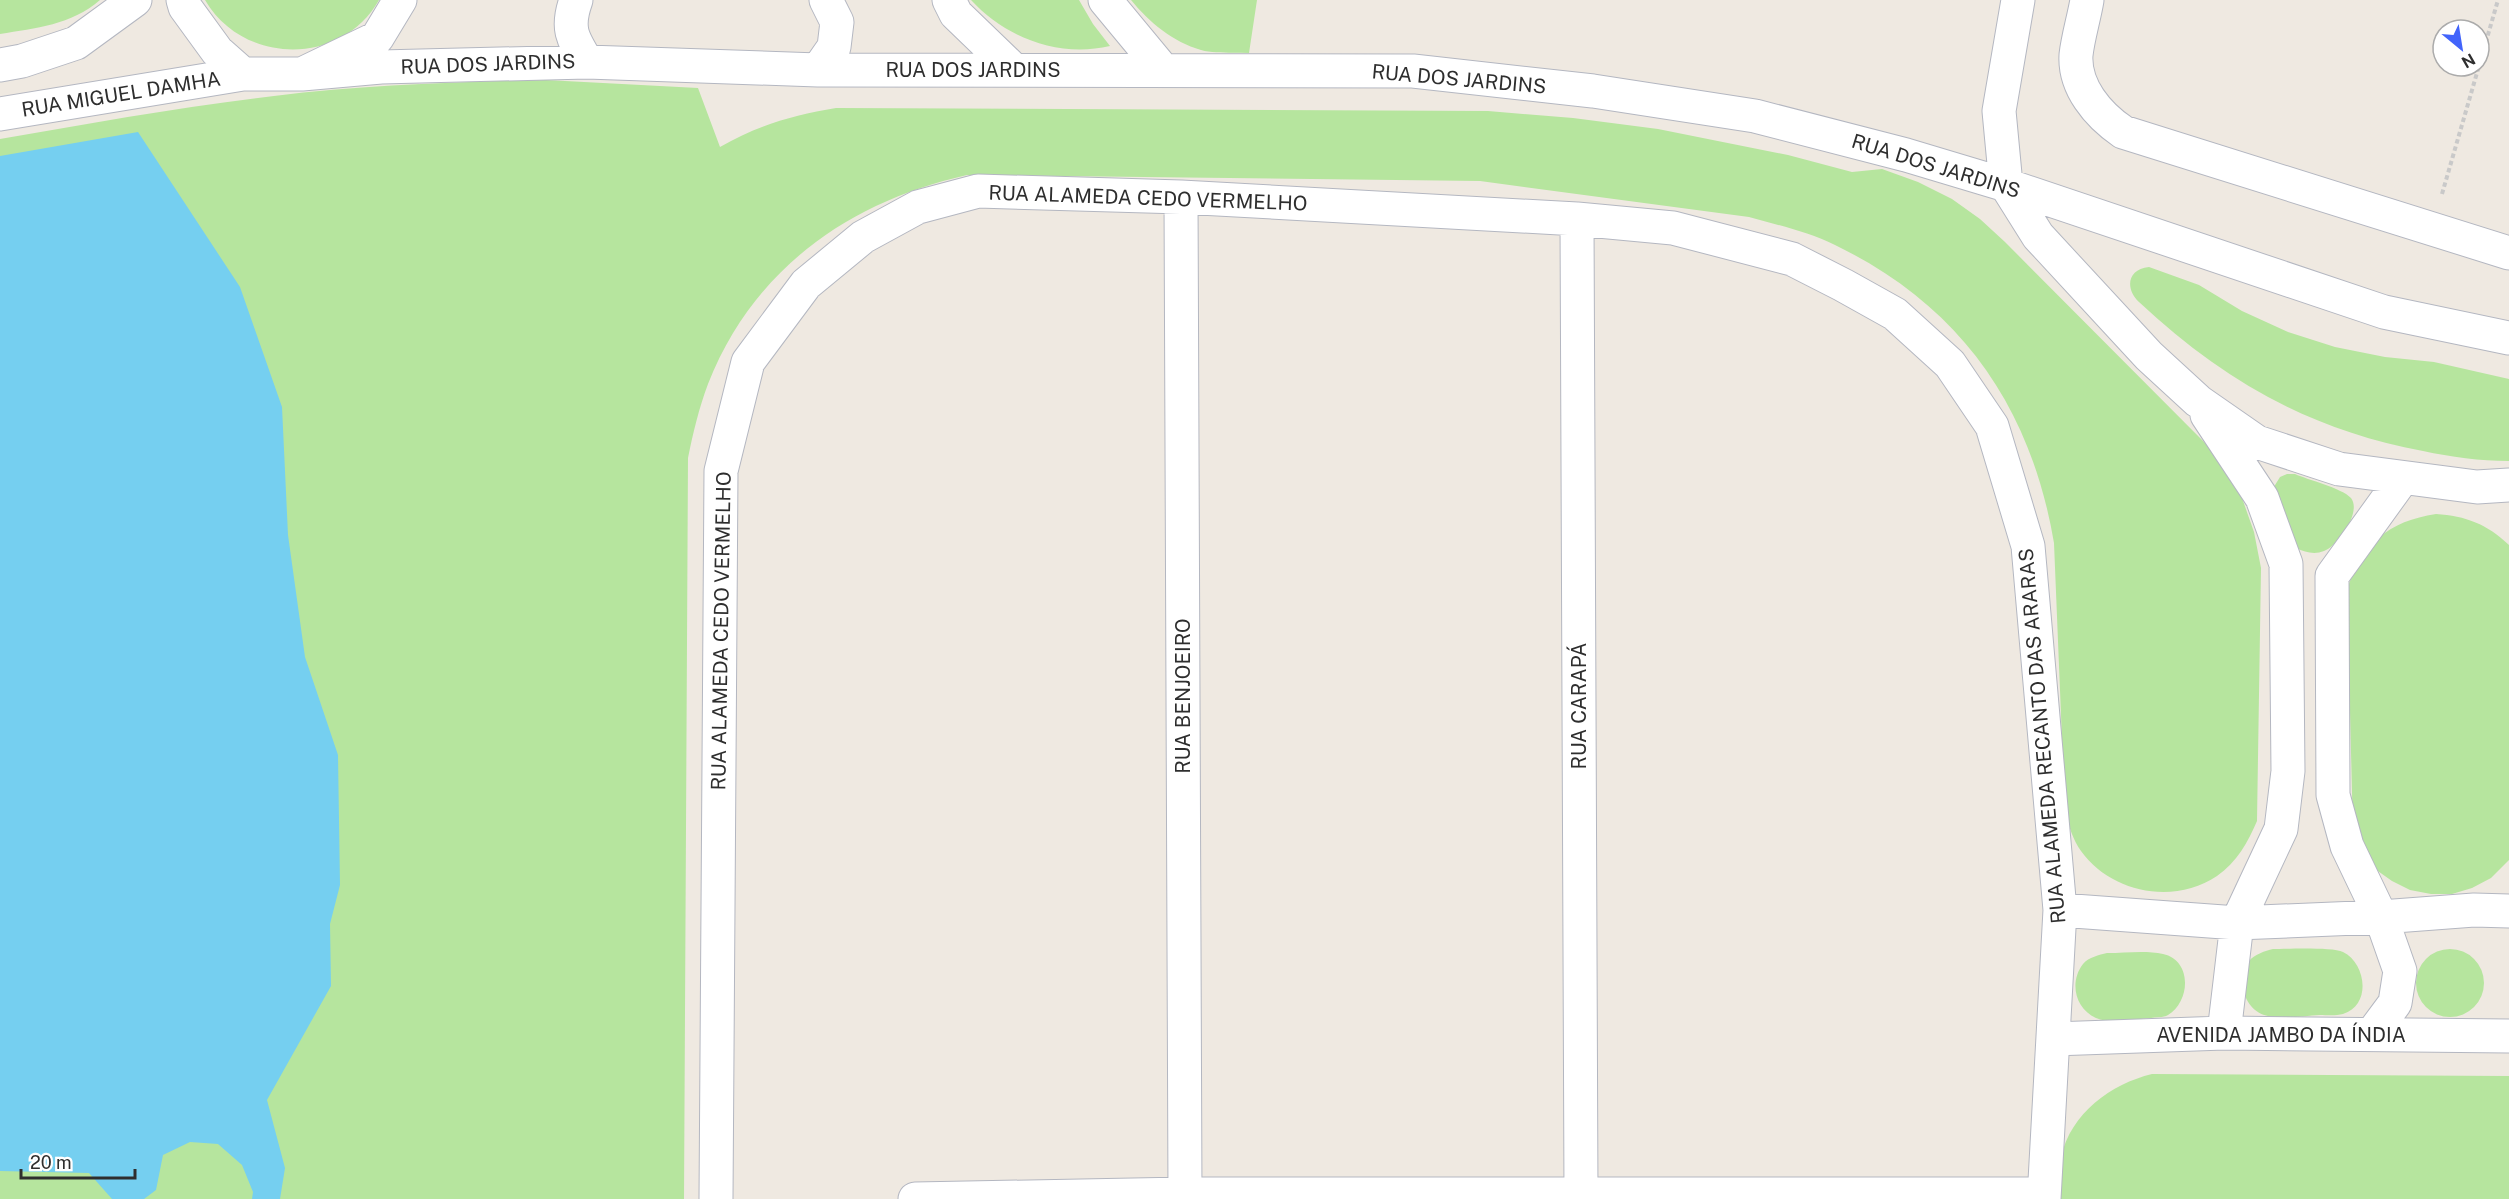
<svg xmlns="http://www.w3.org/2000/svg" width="2509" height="1199" font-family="'Public Sans',sans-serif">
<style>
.green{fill:#b6e59e}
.water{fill:#75cff0}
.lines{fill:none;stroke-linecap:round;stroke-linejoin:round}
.minor-casing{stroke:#b4b7c1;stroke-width:35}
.path{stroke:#c9c9c9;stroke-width:4;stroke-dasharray:4.5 3;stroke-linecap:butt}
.minor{stroke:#fff;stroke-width:33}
.labels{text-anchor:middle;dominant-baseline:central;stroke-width:4.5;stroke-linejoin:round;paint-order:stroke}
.street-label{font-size:20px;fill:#2e2e2e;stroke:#fff}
</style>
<rect width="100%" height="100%" fill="#efe9e1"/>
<path class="green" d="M0,0H100C71,25 36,28 0,34Z
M205,0H379C341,67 243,65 205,0Z
M971,0H1079L1093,24L1110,46C1059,58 1006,38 971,0Z
M1131,0H1257L1249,53C1234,52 1215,54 1201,50C1173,42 1149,22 1131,0Z
M546,80L698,88L720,147C758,125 794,115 836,108L1488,111L1573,118L1658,129L1788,155L1852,172L1882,169L1918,182L1952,199L1980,219L2005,242L2214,452L2230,474L2242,498L2254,532L2261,568L2257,821C2248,842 2237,862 2217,876C2174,905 2111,893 2081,851C2073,840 2069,826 2065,813L2054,543C2031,407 1961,306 1835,245C1808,232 1778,225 1749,217L1480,181L967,175C849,202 754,268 708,384C699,408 693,433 688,458L684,1199H0V139C91,123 182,107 274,96C364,85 455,82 546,80Z
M2149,267L2199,285L2242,311L2288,332L2335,347L2385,357L2434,362L2509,379V461C2480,461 2451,457 2423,451C2310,430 2222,380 2139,302C2125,289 2127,269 2149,267Z
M2287,474H2295C2308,480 2342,488 2351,498C2362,512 2338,546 2324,551C2314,555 2305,552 2296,548L2272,490L2280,477Z
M2436,514C2466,516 2487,524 2509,545V860L2491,878L2472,888L2452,894H2431L2410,890L2392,881L2375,869L2353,833L2347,590C2361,544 2389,521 2436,514Z
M2273,949C2288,949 2332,947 2343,952C2366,963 2372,1005 2343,1014C2336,1016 2326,1015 2320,1015C2303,1016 2281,1020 2264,1015C2243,1008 2236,978 2249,961C2255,954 2265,951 2273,949Z
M2416 983a34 34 0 1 1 68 0a34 34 0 1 1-68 0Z
M2107,953C2125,953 2146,950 2163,954C2192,960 2191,1001 2168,1015C2163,1018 2156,1017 2151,1018C2134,1019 2111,1025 2096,1018C2075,1009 2069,982 2083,964C2089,957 2099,955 2107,953Z
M2152,1074L2509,1076V1199H2058C2059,1185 2059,1171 2061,1157C2071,1113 2111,1084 2152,1074Z"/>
<path class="water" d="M138,132L240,287L282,407L288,535L305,657L338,755L340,885L330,924L331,986L267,1100L285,1168L280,1199H252L253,1192L242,1165L218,1144L190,1142L163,1155L156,1190L144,1199H112L89,1173L0,1171V156Z"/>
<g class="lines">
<defs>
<path id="minor" d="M183,0L185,7L217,51L243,74H302L377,38L400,0
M576,0C566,28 572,38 587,62
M949,0L956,14L1014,70
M1105,0L1163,70
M2018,0L1999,111L2006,185L2038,236L2149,356L2198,401L2257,442L2339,469L2477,487L2509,485
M2087,0C2084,18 2078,37 2076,55C2074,87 2098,115 2123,132L2509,253
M0,65L22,61L76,43L135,0
M818,70L834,47L837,22L826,0
M302,74L381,67L587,62L818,70L1413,71L1593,91L1755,116L1906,155L2006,185L2384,312L2509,338
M0,114L243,74
M1181,197L1185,1194
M1577,219L1581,1193
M2207,415L2262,498L2286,564L2288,771L2281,829L2237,923L2224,1033
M2060,910L2237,923L2381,917L2474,910L2509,911
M2372,1034L2395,1003L2400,971L2381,917L2347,846L2333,795L2332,576L2402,479
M2053,1039L2224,1033L2509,1036
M716,1199L721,471L748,362L806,284L863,237L918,207L978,191L1181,197L1577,219L1673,228L1792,259L1843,285L1895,314L1950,364L1992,426L2028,546L2060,910L2044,1199
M915,1199L1185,1194H2044"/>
</defs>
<use href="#minor" class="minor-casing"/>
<path class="path" d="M2442,194L2498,0"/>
<use href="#minor" class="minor"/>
</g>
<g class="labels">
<g class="street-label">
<text transform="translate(488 64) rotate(-2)">RUA DOS JARDINS</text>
<text x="973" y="70">RUA DOS JARDINS</text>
<text transform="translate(1459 79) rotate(5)">RUA DOS JARDINS</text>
<text transform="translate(121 94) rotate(-9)">RUA MIGUEL DAMHA</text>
<text transform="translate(1936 166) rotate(17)">RUA DOS JARDINS</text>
<text transform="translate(1148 198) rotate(2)">RUA ALAMEDA CEDO VERMELHO</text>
<text transform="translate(721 631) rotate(-89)">RUA ALAMEDA CEDO VERMELHO</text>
<text transform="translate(1183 696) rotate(-90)">RUA BENJOEIRO</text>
<text transform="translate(1579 706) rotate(-90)">RUA CARAPÁ</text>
<text transform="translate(2042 736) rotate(-95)">RUA ALAMEDA RECANTO DAS ARARAS</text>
<text x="2281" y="1035">AVENIDA JAMBO DA ÍNDIA</text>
</g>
</g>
<g transform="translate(2461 48) rotate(150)"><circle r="28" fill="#ffffff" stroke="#ababab" stroke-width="1.5"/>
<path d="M0-4.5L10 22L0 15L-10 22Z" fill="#4264fb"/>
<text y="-9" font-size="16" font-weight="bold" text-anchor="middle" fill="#2e2e2e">N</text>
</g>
<path d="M21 1169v9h114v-9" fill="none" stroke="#2e2e2e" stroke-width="3"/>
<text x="30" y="1169" font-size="18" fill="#2e2e2e" stroke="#ffffff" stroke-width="4.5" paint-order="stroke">20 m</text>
</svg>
